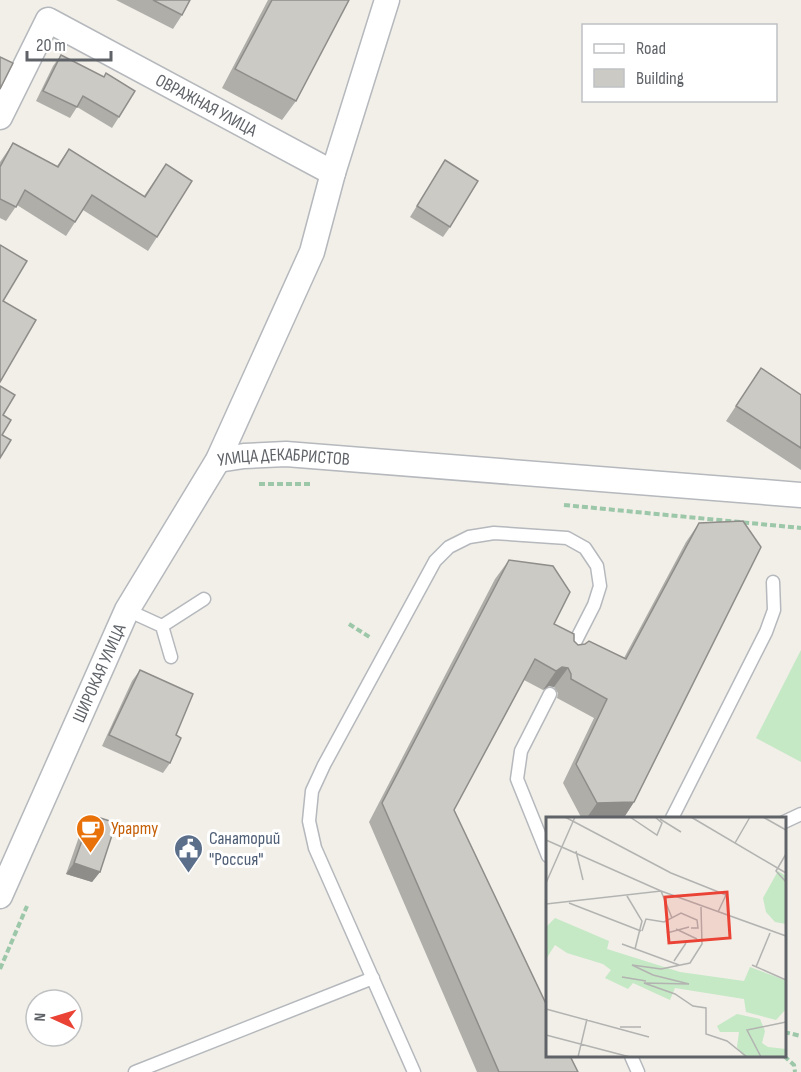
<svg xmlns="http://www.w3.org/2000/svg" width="801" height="1072" font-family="'Sofia Sans Condensed',sans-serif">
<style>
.green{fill:#c5e8c5}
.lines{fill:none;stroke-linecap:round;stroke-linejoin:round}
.service-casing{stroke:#b5b8bc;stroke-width:15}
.minor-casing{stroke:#b5b8bc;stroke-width:27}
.path{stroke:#9cc7a9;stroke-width:4;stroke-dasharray:6 3;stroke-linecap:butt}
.service{stroke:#fff;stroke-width:12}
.minor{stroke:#fff;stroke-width:24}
.wall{fill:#afaea9}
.shaded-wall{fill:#8f8d8a}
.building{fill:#cccac5;stroke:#8f8d8a;stroke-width:1.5}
.labels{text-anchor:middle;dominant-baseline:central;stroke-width:6;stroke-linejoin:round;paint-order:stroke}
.street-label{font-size:18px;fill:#5f6368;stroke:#fff}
.food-label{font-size:18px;fill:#c56008;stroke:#fff;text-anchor:start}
.service-label{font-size:18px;fill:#4e5e75;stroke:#fff;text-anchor:start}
.inset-road{fill:none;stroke:#b3b3b1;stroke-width:1.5}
.view{fill:#ea4335;fill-opacity:0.15;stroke:#ea4335;stroke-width:3}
.inset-edge{fill:none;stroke:#5f6368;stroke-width:3}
</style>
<rect width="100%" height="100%" fill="#f1efe8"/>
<path class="green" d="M801,650V762L756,738Z"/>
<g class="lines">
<defs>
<path id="service" d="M127,610L162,626L204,599
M162,626L171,657
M672,818L766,632L774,610L773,582
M784,822L801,814
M548,856L517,779L521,751L550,694
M631,1056L638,1072
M135,1072L373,978
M414,1072L315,848L309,821L312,791L324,765L435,561L449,547L469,537L494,533L567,538L585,548L597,566L600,586L594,605L569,654"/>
<g id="minor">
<path id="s1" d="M0,117L48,20L333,173"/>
<path id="s2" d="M218,460L244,456L286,454L801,495"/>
<path id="s3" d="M0,896L127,610L218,460L312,252L333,173L387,0"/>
</g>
</defs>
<use href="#service" class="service-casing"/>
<use href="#minor" class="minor-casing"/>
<path class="path" d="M259,484H311
M564,505L801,528
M349,624L371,638
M0,969L27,906
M784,1032L801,1036
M784,1056L794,1065L795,1072"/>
<use href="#service" class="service"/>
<use href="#minor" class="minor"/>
</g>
<path class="wall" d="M116,0H190L182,15L173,29Z
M268,0H349L296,101L282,120L222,88Z
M61,55L119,117L112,128L77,107L70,118L36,101L53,66Z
M13,143L57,166L69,149L144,196L166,164L157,237L148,251L83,210L66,236L17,205L6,221L0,218V162Z
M445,160L450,227L443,237L410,217Z
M761,368L801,395V470L726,421Z
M699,523L634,802L623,819H582L563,783L594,718L557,698L558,693L554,687L549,686L543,690L524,680L454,810L578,1072H477L369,822L495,579L509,560L554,624L578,645L624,658L686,542Z
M140,670L176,735L170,763L163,773L102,746L132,681Z
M91,815L100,872L92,882L66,874L83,825Z"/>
<path class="shaded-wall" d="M562,667L568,668L554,687L549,686L543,690L556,671Z
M634,802L623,819H586L597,803Z
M74,863L100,872L92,882L66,874Z"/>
<path class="building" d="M153,0H190L182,15Z
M272,0H349L296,101L235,69Z
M61,55L104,77L106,73L135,91L119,117L83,96L77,107L43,91Z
M0,57L13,63L0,89Z
M13,143L58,167L69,149L145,197L166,164L192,181L157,237L92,195L75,222L25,190L16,207L0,199V167Z
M445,160L478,181L450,227L417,206Z
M0,245L27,261L3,301L36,320L0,382Z
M761,368L801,395V448L736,406Z
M0,386L15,395L3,415L11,420L2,435L11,440L0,458Z
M743,521L761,547L634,802L597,803L576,764L607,699L571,679V674L568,668L562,667L556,671L535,659L454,810L548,1008V1056H570L578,1072H499L382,803L509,560L553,566L570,592L554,624L574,634V641L578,645L585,644L589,641L626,659L699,523Z
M140,670L193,694L176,735L181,738L170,763L109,735Z
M91,815L116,823L100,872L74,863Z"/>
<defs>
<symbol id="cafe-pin" viewBox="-11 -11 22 30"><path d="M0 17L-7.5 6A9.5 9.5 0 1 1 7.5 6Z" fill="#e8710a" stroke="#fff"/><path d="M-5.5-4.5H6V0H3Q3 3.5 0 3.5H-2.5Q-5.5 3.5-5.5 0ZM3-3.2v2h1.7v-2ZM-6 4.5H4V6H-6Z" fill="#fff"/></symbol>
<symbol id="civic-pin" viewBox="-11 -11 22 30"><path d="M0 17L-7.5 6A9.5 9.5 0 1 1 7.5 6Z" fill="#5c6f8a" stroke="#fff"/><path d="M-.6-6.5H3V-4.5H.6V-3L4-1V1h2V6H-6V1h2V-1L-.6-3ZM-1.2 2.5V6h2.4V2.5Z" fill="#fff"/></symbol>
</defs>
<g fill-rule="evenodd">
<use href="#cafe-pin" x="74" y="812" width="33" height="45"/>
<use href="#civic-pin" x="172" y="832" width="33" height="45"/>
</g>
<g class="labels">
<g class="street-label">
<text stroke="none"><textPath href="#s1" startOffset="288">ОВРАЖНАЯ УЛИЦА</textPath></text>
<text stroke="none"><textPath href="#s2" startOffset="66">УЛИЦА ДЕКАБРИСТОВ</textPath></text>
<text stroke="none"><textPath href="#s3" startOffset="244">ШИРОКАЯ УЛИЦА</textPath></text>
</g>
<g class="food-label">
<text x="111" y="828">Урарту</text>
</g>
<g class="service-label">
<text x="209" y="838">Санаторий<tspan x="209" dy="21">"Россия"</tspan></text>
</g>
</g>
<g transform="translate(546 817)">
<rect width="240" height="240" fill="#f1efe8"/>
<path d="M232,54L240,59V107L229,105L220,95L217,81ZM9,101L63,124L61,132L134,155L198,164L204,150L236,162L240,164V192L230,203L200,195L198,182L129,171L124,183L87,166L82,172L59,161L65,153L57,147L21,136L9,128L0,142V110ZM191,197L214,202L219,214L216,226L222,230L240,232V240H198L191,230L193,215H174L171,209Z" fill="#c5e8c5"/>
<path class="inset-road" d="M19,0L125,56L180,78L172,95M84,0L111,18L116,6L109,0M145,0L240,56M217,0L240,13M114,2L135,15M0,23L115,74L240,119M189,26L204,0M30,34L37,63M240,37L230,54L240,65M0,66L29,0M81,79L96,104L89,132M23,86L95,114M0,87L115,74L126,101M155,90L156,127L144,146L115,152L86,148L107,158L143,167L98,166L129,177L147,189L160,191V217L181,224L201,240M130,112L151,122M96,114L100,102L118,105L135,96L151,103L152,111H145M121,116L143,110M76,127L133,148M128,144L140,126M206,148L240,163M210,150L224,116M76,160L100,164M0,192L103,220M74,210H95M0,218L84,240M32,240L41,202M215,240L201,213L240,205"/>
<path class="view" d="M181,75L184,121L123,126L119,80Z"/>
<rect width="240" height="240" class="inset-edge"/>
</g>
<rect x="582" y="24" width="195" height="78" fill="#ffffff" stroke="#bfc1c3" stroke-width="1.5"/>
<rect x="594" y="44" width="30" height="9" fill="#ffffff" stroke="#bfc1c3" stroke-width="1.5"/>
<text x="636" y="54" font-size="18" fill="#5f6368">Road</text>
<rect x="594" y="69" width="30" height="18" fill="#cccac5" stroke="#bfc1c3" stroke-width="1.5"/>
<text x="636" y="84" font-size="18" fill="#5f6368">Building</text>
<g transform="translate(54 1018) rotate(274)"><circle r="28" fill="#ffffff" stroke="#bfc1c3" stroke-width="1.5"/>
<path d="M0-4.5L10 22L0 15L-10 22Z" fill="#ea4335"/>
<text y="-9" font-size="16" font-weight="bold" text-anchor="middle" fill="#5f6368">N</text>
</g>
<path d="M27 51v9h84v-9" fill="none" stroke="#5f6368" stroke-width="3"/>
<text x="36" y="51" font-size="18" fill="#5f6368" stroke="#ffffff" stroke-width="4.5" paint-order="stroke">20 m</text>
</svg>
